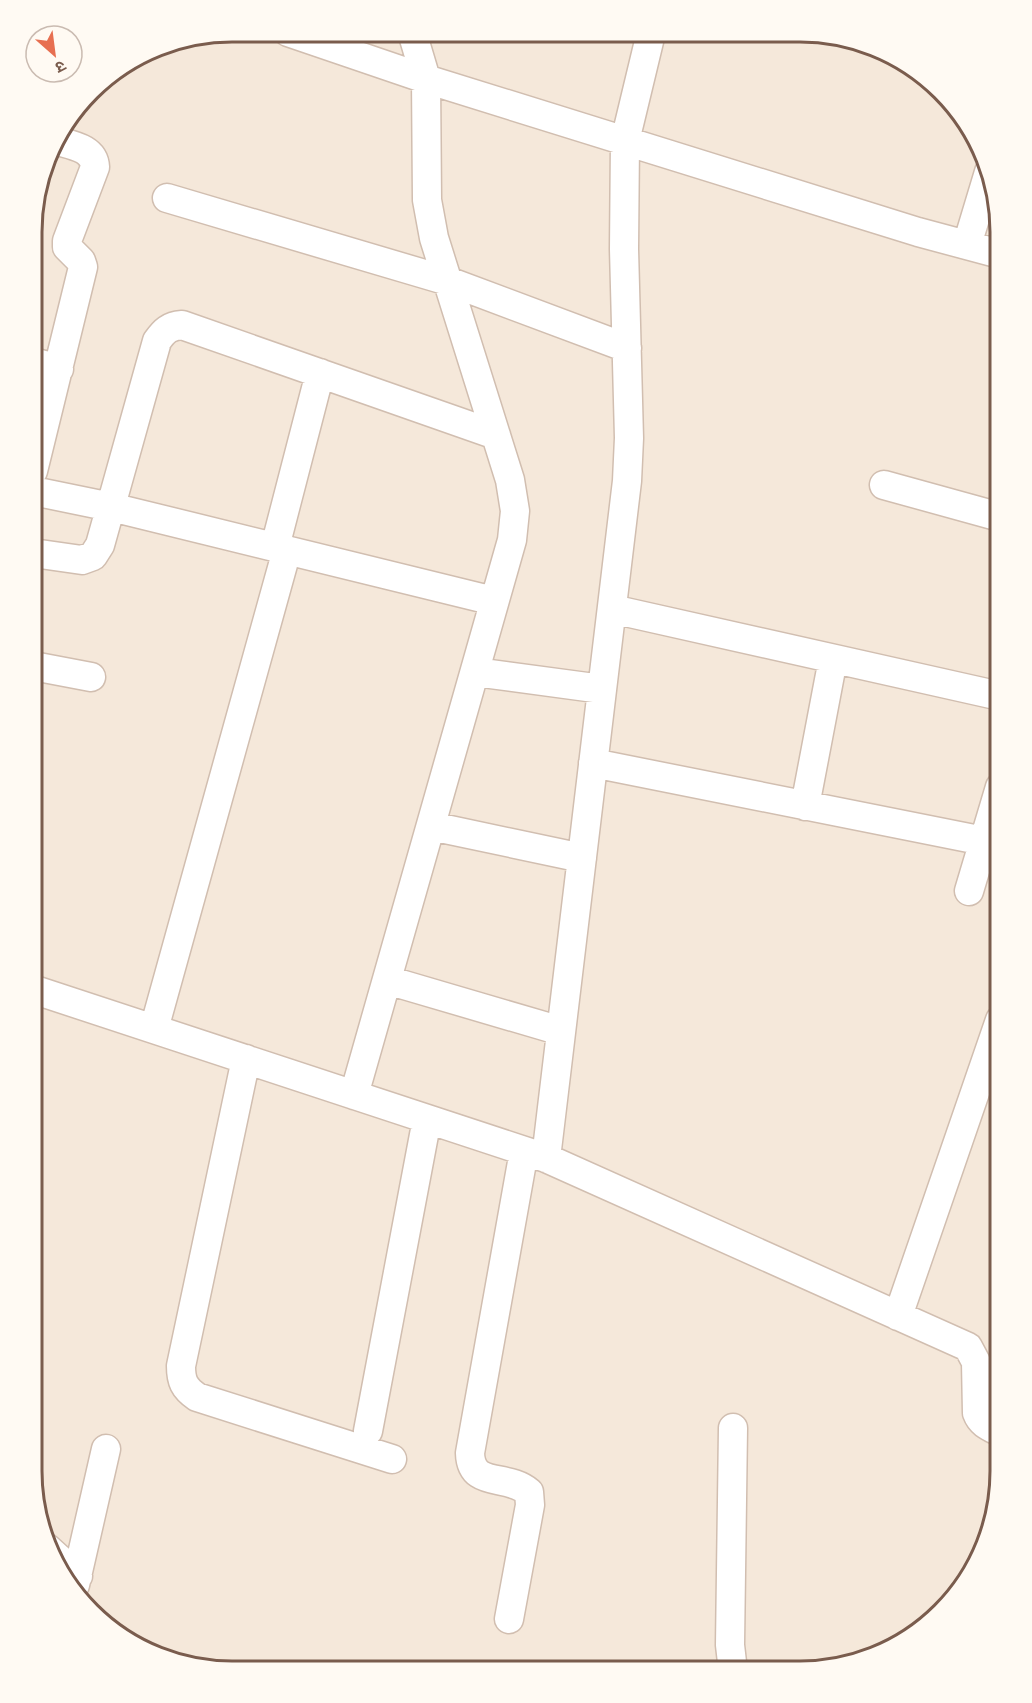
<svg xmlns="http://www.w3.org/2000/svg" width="1032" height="1703" font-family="Signika,'Noto Sans Devanagari',sans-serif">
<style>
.residential{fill:#f5e8da}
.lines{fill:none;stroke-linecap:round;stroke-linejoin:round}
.minor-casing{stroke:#d1beb0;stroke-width:31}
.minor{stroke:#fff;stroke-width:28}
.rim{fill:none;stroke:#7a5c4d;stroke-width:3}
</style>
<rect width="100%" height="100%" fill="#fdf6ec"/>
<path class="residential" d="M232,32L827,33L922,73L985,155L1000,232V1485L990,1536L959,1593L877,1656L801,1671L206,1670L110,1630L47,1548L32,1471L33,206L52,143L99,81L155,47Z"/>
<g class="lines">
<defs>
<path id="minor" d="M288,32L426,79L918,232L1000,254
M167,198L448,281L627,348
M967,245L989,172
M33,362L59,369
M33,471L83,267L81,261L67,247V241L95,167C94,147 70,145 54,140
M884,485L1000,517
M33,491L111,507L494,601
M275,547L320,373
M33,553L82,560L93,556L100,545L157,341C164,331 169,326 182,325L496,435
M612,609L1000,696
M33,666L91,677
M475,672L602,689
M593,763L984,841
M805,806L833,659
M431,826L582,858
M969,891L1000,787
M387,980L561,1031
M32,989L546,1158L968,1347L976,1362L977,1413C981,1424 990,1427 1000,1432
M154,1029L287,550
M246,1059L181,1366C181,1381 184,1388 197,1397L392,1459
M354,1095L512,540L515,511L510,480L434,238L427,200L426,79L412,32
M546,1158L627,481L629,438L624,249L625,141L651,33
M898,1316L1000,1020
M733,1428L730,1645L733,1671
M368,1431L427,1119
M47,1548L78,1576
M75,1585L106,1449
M509,1619L530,1505L529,1492C507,1473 471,1489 470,1453L524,1151"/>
</defs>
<use href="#minor" class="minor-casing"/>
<use href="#minor" class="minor"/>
</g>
<path d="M0 0H1032V1703H0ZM232 42H800A190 190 0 0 1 990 232V1471A190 190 0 0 1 800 1661H232A190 190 0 0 1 42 1471V232A190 190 0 0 1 232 42Z" fill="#fffaf3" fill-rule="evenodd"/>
<path class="rim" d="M232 42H800A190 190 0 0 1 990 232V1471A190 190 0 0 1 800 1661H232A190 190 0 0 1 42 1471V232A190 190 0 0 1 232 42Z"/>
<g transform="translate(54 54) rotate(152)"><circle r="28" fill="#fffaf3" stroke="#cabbb1" stroke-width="1.5"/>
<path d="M0-4.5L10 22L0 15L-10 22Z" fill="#e76f51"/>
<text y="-9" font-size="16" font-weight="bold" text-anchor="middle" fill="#7a5c4d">उ</text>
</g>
</svg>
